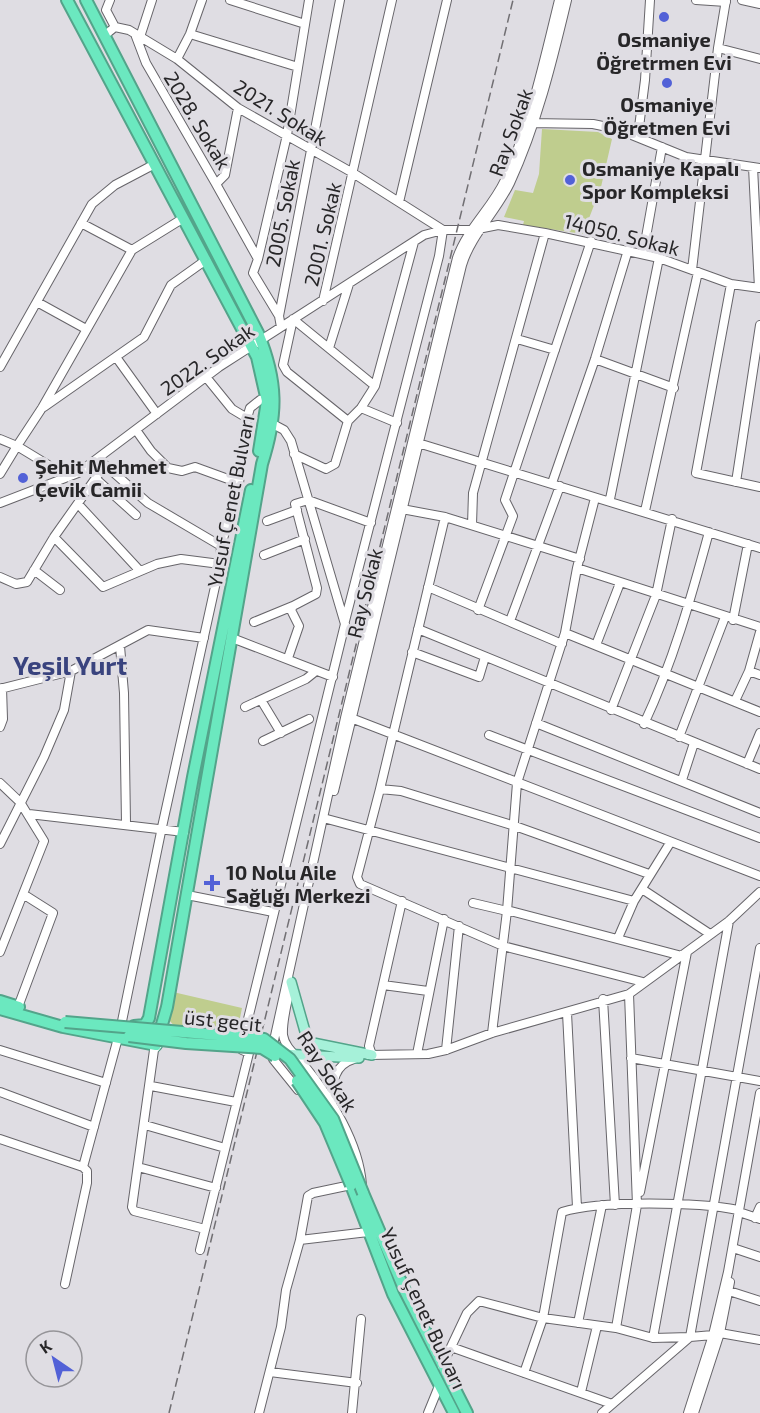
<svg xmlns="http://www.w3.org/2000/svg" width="760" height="1413" font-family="'Exo 2',sans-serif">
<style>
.green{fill:#bfcd8e}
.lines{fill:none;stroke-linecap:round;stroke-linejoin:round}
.minor-casing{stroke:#67656a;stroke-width:10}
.major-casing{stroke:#53a48a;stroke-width:12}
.highway-casing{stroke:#53a48a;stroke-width:14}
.minor{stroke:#fff;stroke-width:8}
.major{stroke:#a6f1d9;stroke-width:9}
.highway{stroke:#6be8bf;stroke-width:10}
.rail{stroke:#716f73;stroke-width:1.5;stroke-dasharray:9 4.5;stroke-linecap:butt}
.highway-bridge-casing{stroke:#53a48a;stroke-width:14;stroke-linecap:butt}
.highway-bridge{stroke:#6be8bf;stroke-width:10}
.poi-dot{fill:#5261d7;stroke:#dfdde3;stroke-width:2}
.labels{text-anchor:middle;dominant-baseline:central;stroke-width:6;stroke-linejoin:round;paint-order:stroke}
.poi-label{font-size:20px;font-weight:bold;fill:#272628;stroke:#dfdde3;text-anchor:start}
.street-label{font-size:20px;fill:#272628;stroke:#dfdde3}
.district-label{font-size:26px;font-weight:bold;fill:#39437e;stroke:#dfdde3}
</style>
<rect width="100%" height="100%" fill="#dfdde3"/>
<path class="green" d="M542,129L598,132L612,139L601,187L583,234L523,225L524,221L504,217L515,190L533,193L539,174Z
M173,992L242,1008L238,1028H176L169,1020Z"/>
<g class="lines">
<defs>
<path id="minor" d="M110,0L106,10L115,27
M230,0L305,24
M696,0L726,2
M742,0L760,4
M135,34L146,63L216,184L225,175L238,108
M190,34L298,67
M105,35L115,27L129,30L177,59L238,108L353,173L443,230
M140,37L152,0
M718,48L760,59
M177,59L190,34L202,0
M531,123L593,124L617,129L686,157L760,168
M638,135L645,80L650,0
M753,167L759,288
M216,184L258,259L253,273L279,316
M399,202L447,0
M81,223L132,250
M643,254L662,147
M258,259L287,135L309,0
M692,270L718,48L726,0
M731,284L696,473L760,487
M323,301L392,0
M37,302L86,329
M281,327L279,316L340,0
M517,339L555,350
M329,348L349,284
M116,357L157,414
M595,359L674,388
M0,367L92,204L115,185L153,165
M206,377L232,409L247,418
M44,407L144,337L171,285L206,260
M361,408L397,423
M348,421L287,372L283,365L293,319L375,386
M136,430L151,451L168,468L182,471L195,467L239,483
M0,439L17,446L0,474
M418,443L760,548
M294,454L326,469L335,464L348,421L361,408L375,386L414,242
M105,465L148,503L221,546
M68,477L17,446L42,408L132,250L182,219
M96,479L136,515
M736,482L760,325
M552,483L595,359L628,250
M610,499L659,258
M0,503L78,473L219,367L424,235L443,230H473L498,225L545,233L659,258L731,284L760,288
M78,504L140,571
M402,509L445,517L580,559
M645,511L698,272
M267,521L297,510
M472,525L473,493L545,233
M54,537L103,587L157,564L181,559L220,564
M264,555L305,539
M577,568L760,627
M34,570L60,590
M0,577L16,584L27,582L54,537L105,465L94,461
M428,587L562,644
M478,610L513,516L505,500L591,241
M733,620L748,544
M345,621L439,256L443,230
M510,621L560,486
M254,622L293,606
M418,629L760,769
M565,633L760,712
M232,638L333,677
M596,645L620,583
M120,646L124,693L126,823
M412,652L479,677L485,657
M288,658L299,626L291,610L293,606L316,594L317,588L295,504L308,500L371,523
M749,671L760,675
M0,689L71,671L148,630L204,638
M261,700L281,733
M735,701L749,671L760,632
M245,707L306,679L316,671
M611,710L656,595L672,519
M351,718L760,876
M536,723L760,813
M644,724C673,662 691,598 709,532
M0,727L3,719L2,688
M489,735L760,838
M679,737L725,617
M263,741L309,719
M747,764L760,733
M682,780L694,743
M0,783L20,802L44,841L0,952
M380,789L445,517
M334,791L462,265C471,235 496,212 510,183C537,124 552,63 567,0
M29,814L184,832
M327,819L634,901
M0,844L44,757L64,710L71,671
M642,889L710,934
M187,895L273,912
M473,903L507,911
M507,910L682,956
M618,938L634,901L670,843
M643,982L503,946L360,884L357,877L380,789L401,791L515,826L649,874
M291,984C288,1000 282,1019 283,1035C285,1048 296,1055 304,1065C331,1098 359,1143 362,1185
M383,985L428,991
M603,999L615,1205
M18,1007L53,913L23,894
M567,1013L577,1207
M247,1023L345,624L291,441L284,430L269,422
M121,1026L162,827L220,564L221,546L239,483L247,418L250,408L260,400
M492,1033L507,911L517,783L565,633L577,568L595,498
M158,1045L154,1050L132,1207L134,1211L205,1229
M0,1050L106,1083
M446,1050L459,926
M417,1054L444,919
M369,1055L428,1054L446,1050L492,1033L629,994L729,921L760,892
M372,1055L369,1046L402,901
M631,1058L760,1081
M151,1086L236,1102
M298,1090L273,1059V1045L345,718L457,258C467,229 492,208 505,180C531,122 544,61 559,0
M0,1092L94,1127
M332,1106C333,1086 331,1066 354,1059
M145,1125L225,1148
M0,1139L83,1167
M138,1167L216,1188
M640,1192L687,952
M742,1213L760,1219
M755,1218L760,1207
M300,1240L308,1196L313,1193L351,1185L348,1181
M736,1249L760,1257
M200,1250L249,1053L242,1050
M65,1284L87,1183V1171L83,1167L118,1038
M729,1291L760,1301
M578,1323L602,1205
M616,1328L637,1205L629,994
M720,1333L760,1340
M653,1338L729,921
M451,1347L612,1404
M442,1366L467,1313L479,1301L543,1318L616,1328L653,1338L690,1337L760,948
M270,1372L357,1383
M524,1373L543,1318L562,1212C599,1200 699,1202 738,1210
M581,1392L597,1326
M259,1413L281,1327L286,1290L300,1240L368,1232
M352,1413L361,1319
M428,1413L439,1386
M602,1413L690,1337L713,1335
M688,1413L713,1335L728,1272L760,1093
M694,1413L720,1333L730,1282"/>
<path id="major" d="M291,982L308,1042L372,1055
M281,1054L359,1058"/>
<path id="highway" d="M67,0L257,357L267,401L259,451
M0,1001L19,1007
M0,1009L63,1027L156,1045L167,1007L262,464C278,414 278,382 258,333L86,0
M134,1026L145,1025L149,1018L193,777L251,490
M351,1185L393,1294L454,1413
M363,1193L405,1291L467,1413"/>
</defs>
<use href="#minor" class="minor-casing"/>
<use href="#major" class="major-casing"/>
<use href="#highway" class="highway-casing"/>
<use href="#minor" class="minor"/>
<use href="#major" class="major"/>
<use href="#highway" class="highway"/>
<path class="rail" d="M169,1413L513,0"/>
<defs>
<path id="highway-bridge" d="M65,1022L264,1039L290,1059L333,1119L363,1193
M129,1036L186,1043L262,1048L275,1056
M297,1081L325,1123L351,1185"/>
</defs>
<use href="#highway-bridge" class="highway-bridge-casing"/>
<use href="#highway-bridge" class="highway-bridge"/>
</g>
<g class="poi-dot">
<circle cx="664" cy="17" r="6"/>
<circle cx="667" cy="83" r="6"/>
<circle cx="570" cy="180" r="6"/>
<circle cx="23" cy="478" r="6"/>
<path d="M209 874h6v6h6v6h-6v6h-6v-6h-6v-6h6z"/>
</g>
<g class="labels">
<g class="poi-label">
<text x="664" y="39" text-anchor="middle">Osmaniye<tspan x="664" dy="23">Öğretrmen Evi</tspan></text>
<text x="667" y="104" text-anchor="middle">Osmaniye<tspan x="667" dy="23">Öğretmen Evi</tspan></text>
<text x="582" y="168">Osmaniye Kapalı<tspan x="582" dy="23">Spor Kompleksi</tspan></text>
<text x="35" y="466">Şehit Mehmet<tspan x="35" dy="23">Çevik Camii</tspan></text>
<text x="226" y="872">10 Nolu Aile<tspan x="226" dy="23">Sağlığı Merkezi</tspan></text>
</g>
<g class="street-label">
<text transform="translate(281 112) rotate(32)">2021. Sokak</text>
<text transform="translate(198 120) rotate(59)">2028. Sokak</text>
<text transform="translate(510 132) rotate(-70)">Ray Sokak</text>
<text transform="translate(282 213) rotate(-79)">2005. Sokak</text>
<text transform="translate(322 234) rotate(-77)">2001. Sokak</text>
<text transform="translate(622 234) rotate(14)">14050. Sokak</text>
<text transform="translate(207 359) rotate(-35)">2022. Sokak</text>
<text transform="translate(230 501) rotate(-79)">Yusuf Çenet Bulvarı</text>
<text transform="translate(364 593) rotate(-76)">Ray Sokak</text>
<text transform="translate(223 1020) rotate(6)">üst geçit</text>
<text transform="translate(328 1071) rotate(57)">Ray Sokak</text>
<text transform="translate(424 1308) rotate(65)">Yusuf Çenet Bulvarı</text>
</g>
<g class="district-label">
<text x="70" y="664">Yeşil Yurt</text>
</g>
</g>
<g transform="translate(54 1359) rotate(325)"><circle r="28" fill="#dfdde3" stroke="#959498" stroke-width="1.5"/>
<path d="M0-4.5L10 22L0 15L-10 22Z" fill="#5261d7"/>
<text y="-9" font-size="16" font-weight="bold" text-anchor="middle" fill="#272628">K</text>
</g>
</svg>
